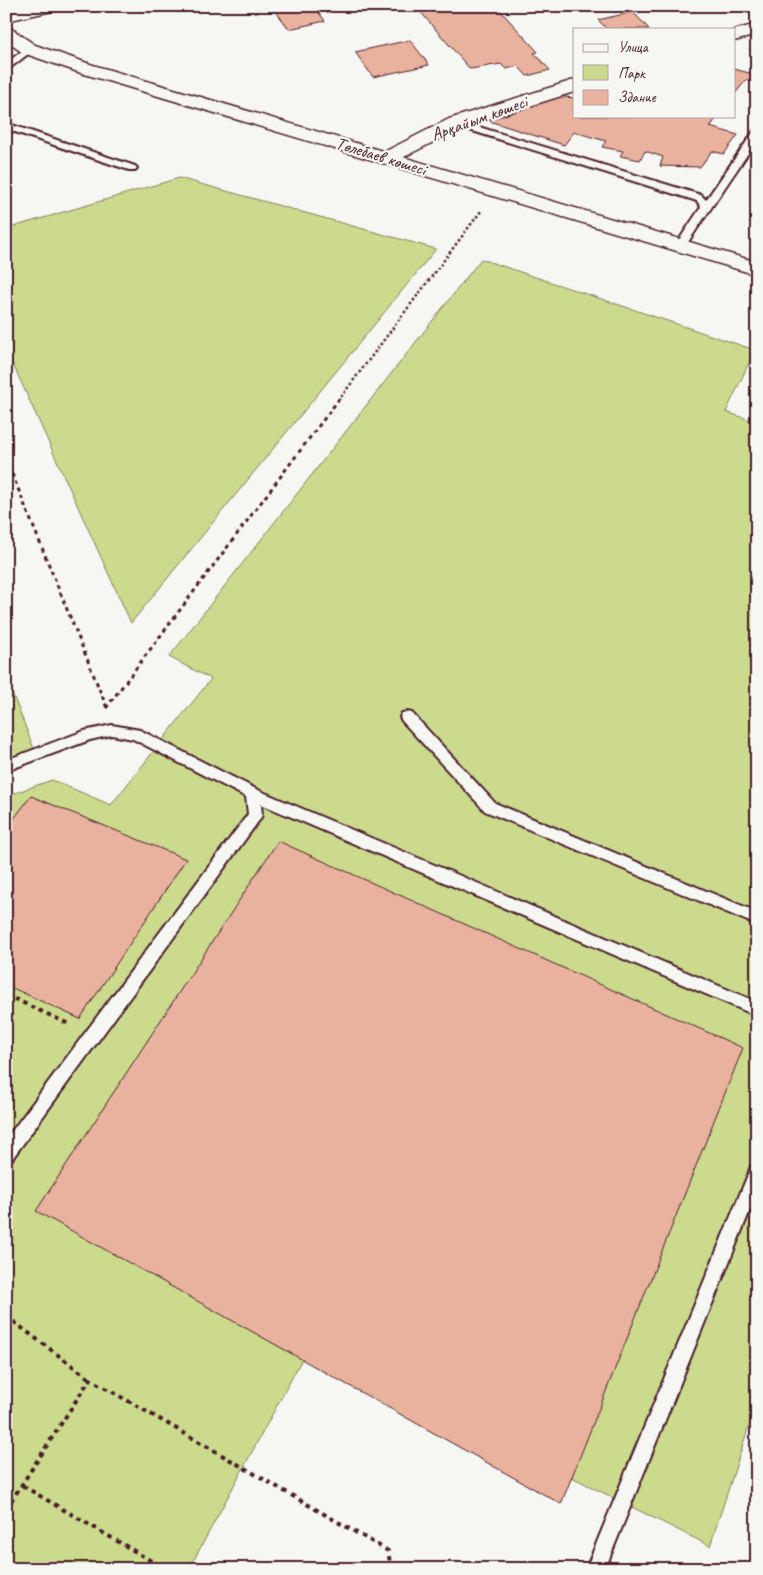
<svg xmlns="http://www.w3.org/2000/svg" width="763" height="1575" font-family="Caveat,sans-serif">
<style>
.green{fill:#cbda8d;stroke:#8a7c5c}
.building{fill:#e9b29e;stroke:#4a1f2b}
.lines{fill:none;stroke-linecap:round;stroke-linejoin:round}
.service-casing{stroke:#4a1f2b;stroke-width:4}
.minor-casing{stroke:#4a1f2b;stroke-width:3}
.tertiary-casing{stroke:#4a1f2b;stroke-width:3}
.path-far2{stroke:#4a1f2b;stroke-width:2.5;stroke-dasharray:2.5 2.5;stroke-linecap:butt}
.path-far1{stroke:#4a1f2b;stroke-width:3;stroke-dasharray:4 4;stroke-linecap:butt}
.path{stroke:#4a1f2b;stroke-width:4;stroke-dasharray:4.5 4.5;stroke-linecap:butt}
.service{fill:#f6f6f2;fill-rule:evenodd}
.minor{fill:#f6f6f2;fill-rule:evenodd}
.tertiary{fill:#f6f6f2;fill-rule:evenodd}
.labels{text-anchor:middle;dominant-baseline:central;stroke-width:4.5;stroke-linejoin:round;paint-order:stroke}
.far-street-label{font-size:18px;fill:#4a1f2b;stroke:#f6f6f2}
</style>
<rect width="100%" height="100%" fill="#f6f6f2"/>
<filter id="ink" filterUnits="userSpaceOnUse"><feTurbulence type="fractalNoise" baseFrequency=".02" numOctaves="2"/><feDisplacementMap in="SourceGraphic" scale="10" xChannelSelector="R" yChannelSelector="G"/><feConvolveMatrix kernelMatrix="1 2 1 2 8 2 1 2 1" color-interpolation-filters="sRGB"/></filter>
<g filter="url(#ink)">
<path class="green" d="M179,178L436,249L131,623L6,349V229Z
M481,259L755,350L726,412L757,422V1401L710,1546L309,1346L189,1569H6V796L52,780L111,805L211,679L169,657Z
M6,677L36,754L6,764Z"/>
<path class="building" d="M289,6H314L325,21L289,29L274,9Z
M429,6H496L538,52L534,53L550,70L527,76L518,66L506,69L501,64L470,69L418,9Z
M633,12L649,29H607L598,20Z
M410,40L429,65L373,77L355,52Z
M734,69L757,75V83L746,80L734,95Z
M557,96L574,98V116H718L710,127L738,135L724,154L712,151L700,167L660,166L663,157L645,151L640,160L620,156L623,151L602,147L606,141L574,132L564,145L486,120Z
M31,796L186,859L80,1019L6,985V829Z
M278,841L743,1048L561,1504L36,1211Z"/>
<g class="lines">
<defs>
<path id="service" d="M29,46L33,49L32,51L6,71V63Z
M456,120L701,195L706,200L754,131L757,130V140L684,248L680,249L675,246L701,207L697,201L453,125V121Z
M6,123L135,166L137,168L135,170H129L6,129Z
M407,712L412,713L495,803L757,912V925L485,811L402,721L400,717L402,713Z
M112,725L140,730L258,790L757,1002V1016L261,804L262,815L260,819L12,1159L6,1161V1139L248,814L246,797L133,739L112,735L90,740L6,771V760L84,731Z
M757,1164V1193L605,1569H586L749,1172L751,1166Z"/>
<path id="minor" d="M26,6H60L57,10L6,21V11Z
M757,24V35L734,41V30Z
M574,80V92L463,127L394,162L387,164L380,162L377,158L380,154L449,119Z"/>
<path id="tertiary" d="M6,28L12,29L35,45L93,65L757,262V275L81,73L23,53L6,41Z"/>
</defs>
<use href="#service" class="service-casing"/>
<use href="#minor" class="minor-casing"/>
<use href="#tertiary" class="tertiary-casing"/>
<path class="path-far2" d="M341,397L481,211"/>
<path class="path-far1" d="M6,459L107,708
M106,708L342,395"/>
<path class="path" d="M6,995L71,1025
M6,1316L90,1379
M23,1486L165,1569
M6,1509L90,1379L388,1551L391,1569"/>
<use href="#service" class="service"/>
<use href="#minor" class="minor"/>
<use href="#tertiary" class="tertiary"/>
</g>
</g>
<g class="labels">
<g class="far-street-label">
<text transform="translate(479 118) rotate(-20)">Арқайым көшесі</text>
<text transform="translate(381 156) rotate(17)">Төлебаев көшесі</text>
</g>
</g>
<rect width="763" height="1575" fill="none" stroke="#f6f6f2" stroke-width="25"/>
<rect x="12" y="12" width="738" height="1550" fill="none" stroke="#4a1f2b" stroke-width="2" filter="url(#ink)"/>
<rect x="573" y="28" width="162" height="90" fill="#f6f6f2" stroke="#b1a0a2"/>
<rect x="583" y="44" width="25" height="8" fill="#f6f6f2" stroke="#b1a0a2"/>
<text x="618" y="52" font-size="15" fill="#4a1f2b">Улица</text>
<rect x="583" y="65" width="25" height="15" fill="#cbda8d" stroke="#b1a0a2"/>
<text x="618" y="78" font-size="15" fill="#4a1f2b">Парк</text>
<rect x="583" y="90" width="25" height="15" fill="#e9b29e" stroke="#b1a0a2"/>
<text x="618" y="102" font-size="15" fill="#4a1f2b">Здание</text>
</svg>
